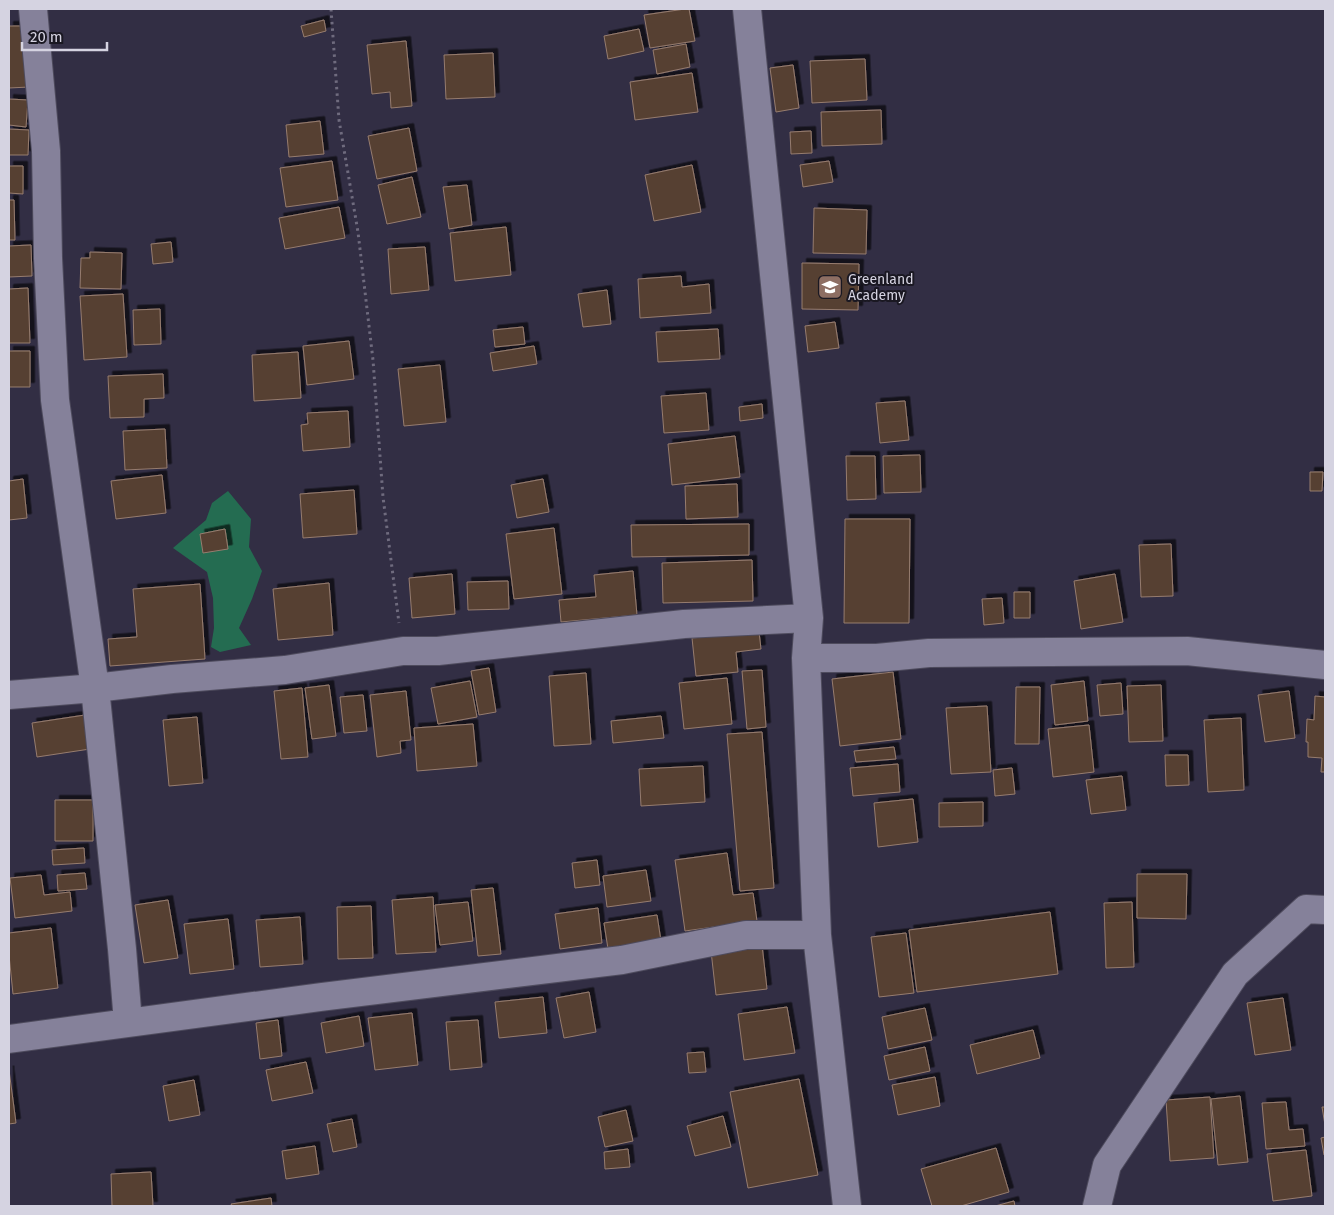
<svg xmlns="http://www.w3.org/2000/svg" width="1334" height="1215" font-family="'Fira Sans',sans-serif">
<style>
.forest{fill:#246c51}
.building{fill:#564033;stroke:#967c6e;filter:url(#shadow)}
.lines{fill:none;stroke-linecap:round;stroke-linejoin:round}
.street-casing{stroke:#4e4b5d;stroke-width:30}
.path{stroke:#6f6b7e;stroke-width:3;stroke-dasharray:2.5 4;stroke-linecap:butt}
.street{stroke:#85819a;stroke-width:28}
.labels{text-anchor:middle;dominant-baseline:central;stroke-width:4;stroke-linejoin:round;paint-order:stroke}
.poi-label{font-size:14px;fill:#d5d3e1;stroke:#1a1822;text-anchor:start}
</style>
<defs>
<filter id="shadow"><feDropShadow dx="4.5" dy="-4.5" stdDeviation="0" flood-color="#0009"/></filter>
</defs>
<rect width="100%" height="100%" fill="#322e44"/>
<path class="forest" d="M228,491L251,519L249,547L262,571L252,599L239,628L251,645L220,652L211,647L214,628L213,598L207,572L173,548L206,520L212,503Z"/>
<path class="building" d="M685,9H689L695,41L650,48L644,15Z
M324,20L326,31L304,37L301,26Z
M9,26H25L29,87L9,88Z
M639,29L644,51L608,59L604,36Z
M406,41L412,106L391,108L390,92L372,94L367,45Z
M686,44L690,67L657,74L653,50Z
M493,53L495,97L446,99L444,55Z
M865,59L867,100L812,103L810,61Z
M793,65L799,108L776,112L770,68Z
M692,73L698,112L635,120L630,82Z
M9,99L28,100L26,127L9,125Z
M881,110L882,144L822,146L821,112Z
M320,121L324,154L289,157L286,125Z
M409,128L417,171L377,179L368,136Z
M9,129L29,130L28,155H9Z
M811,131L812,153L791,154L790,132Z
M332,161L338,200L286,207L280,168Z
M829,161L833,182L803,187L800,165Z
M692,165L701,212L654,221L645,175Z
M9,166H23V194L9,193Z
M412,177L421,217L387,224L378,185Z
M467,185L472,225L449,229L443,187Z
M9,200H14L15,240H9Z
M339,207L345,238L285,249L279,218Z
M814,208L867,210L866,254L813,253Z
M506,227L511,275L455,281L450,233Z
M171,242L173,262L153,264L151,244Z
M31,245L32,276L9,277V246Z
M425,247L429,290L391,294L388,249Z
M90,252L122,253L121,289L80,288L81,258H90Z
M802,263L859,264L858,310L802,309Z
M681,276L682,287L709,284L711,313L640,318L638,279Z
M28,288L30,343H9V289Z
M607,290L611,324L583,327L578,294Z
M123,294L127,357L84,360L80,296Z
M160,309L161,344L134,345L133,310Z
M835,322L839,348L808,352L805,326Z
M523,327L525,344L495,347L493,330Z
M718,329L720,359L658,362L656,332Z
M349,341L354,379L307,385L303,346Z
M534,346L537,364L493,371L490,353Z
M9,351H30V387H9Z
M298,352L301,398L254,401L252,355Z
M440,365L446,422L404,426L398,369Z
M163,374L164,398L144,399V417L110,418L108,376Z
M706,393L709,430L664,433L661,396Z
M905,401L909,440L880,443L876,403Z
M762,404L763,418L740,421L739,407Z
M348,411L350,447L303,451L301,425L308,424L307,413Z
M165,429L167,468L125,470L123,431Z
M735,436L740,477L672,485L668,444Z
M920,455L921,492L884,493L883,456Z
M846,456H875L876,499L847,500Z
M1310,472H1323L1322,491H1310Z
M162,475L166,513L116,519L111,481Z
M23,479L27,518L9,520V481Z
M543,479L549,512L517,518L511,485Z
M737,484L738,517L686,519L685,486Z
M354,490L357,534L303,538L300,494Z
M845,519H910L909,623H844Z
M749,524V555L632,557L631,525Z
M554,528L562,594L514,599L506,534Z
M225,529L228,549L203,553L200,534Z
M1171,544L1173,596L1141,597L1139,545Z
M752,560L753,601L663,603L662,563Z
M633,571L637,615L561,622L559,600L596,597L594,575Z
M452,574L455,614L412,618L409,578Z
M1115,574L1123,622L1081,629L1074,581Z
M508,581L509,609L468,610L467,582Z
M329,583L333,635L278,640L273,589Z
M200,584L205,659L110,666L108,639L137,637L133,589Z
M1014,592H1030V618H1014Z
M1002,598L1004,623L984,625L982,599Z
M759,632L761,649L736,652L738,672L696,676L692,638Z
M489,668L496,712L479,715L471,671Z
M762,670L766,727L747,729L742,671Z
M893,672L901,739L840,746L832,679Z
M586,673L591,744L554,746L549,676Z
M727,678L732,724L684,729L679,683Z
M470,681L477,717L438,724L431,688Z
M1084,681L1088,721L1055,725L1051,685Z
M1121,683L1123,714L1100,716L1097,685Z
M329,685L336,736L312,739L305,688Z
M1161,685L1163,741L1129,742L1127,686Z
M1016,687H1040L1039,744H1015Z
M302,688L308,757L281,759L274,691Z
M406,691L411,740L400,741L401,753L377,757L370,695Z
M1289,691L1295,738L1265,742L1258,695Z
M363,695L367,731L344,733L340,697Z
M1315,696L1325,697V772H1321L1322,758L1308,757V742H1306L1307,719L1314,720Z
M987,706L991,772L951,774L946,708Z
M85,715L90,749L37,757L32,723Z
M661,716L664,738L613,743L611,721Z
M197,717L203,783L169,786L163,720Z
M1241,718L1244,790L1208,792L1204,720Z
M473,724L477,766L417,771L414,728Z
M1089,725L1094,772L1053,777L1048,729Z
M762,732L774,888L740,891L727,734Z
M894,747L896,759L856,762L854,751Z
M1165,755H1188L1189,785L1166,786Z
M898,764L900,792L853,796L850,768Z
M703,766L705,802L641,806L639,769Z
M1012,768L1015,794L995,796L993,770Z
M1122,776L1126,810L1091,814L1086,780Z
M913,799L918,842L878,847L874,803Z
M55,800H93V841H55Z
M983,802V826L939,827V803Z
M84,848L85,863L53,865L52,850Z
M727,853L733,895L753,893L757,921L685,931L675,860Z
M597,860L600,885L575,888L572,863Z
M646,870L651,901L607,907L603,876Z
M85,873L87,889L58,891L57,875Z
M1137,874H1187L1186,919L1137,918Z
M41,875L44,895L70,892L72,911L15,918L10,878Z
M493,888L501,954L478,956L471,890Z
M433,897L436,952L396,954L392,900Z
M168,900L178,958L144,963L135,905Z
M468,902L473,941L440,945L435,905Z
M1132,902L1134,967L1106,968L1104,903Z
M371,906L373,958L338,959L337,907Z
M598,908L602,943L560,949L555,914Z
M1050,912L1058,974L917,992L909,930Z
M657,915L661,941L608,949L604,923Z
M300,917L303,964L260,967L256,920Z
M228,919L234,969L190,974L184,924Z
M51,928L58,988L13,994L9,955V933Z
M906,933L914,993L879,997L871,937Z
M762,945L767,989L716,995L711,951Z
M589,992L596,1032L564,1038L556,998Z
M543,997L547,1033L499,1038L495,1002Z
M1283,998L1291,1050L1255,1055L1247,1003Z
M787,1007L795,1053L744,1060L738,1014Z
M925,1008L932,1040L888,1049L882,1017Z
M412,1013L418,1065L375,1070L368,1018Z
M359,1016L364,1046L326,1053L321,1023Z
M278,1020L282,1056L260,1059L256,1023Z
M478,1020L482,1067L450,1070L446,1022Z
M1033,1030L1040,1058L977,1074L970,1045Z
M925,1047L930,1071L889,1080L884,1056Z
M704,1052L706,1072L689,1073L687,1053Z
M306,1062L313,1093L272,1101L266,1070Z
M9,1070L16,1123L9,1124Z
M935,1077L940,1106L898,1115L892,1085Z
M799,1079L818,1175L748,1188L730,1092Z
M194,1080L200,1115L169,1121L163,1086Z
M1240,1096L1248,1162L1218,1165L1211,1099Z
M1210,1097L1214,1158L1170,1161L1166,1100Z
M1286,1102L1289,1130L1303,1129L1305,1146L1266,1149L1262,1103Z
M1322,1107H1325V1125Z
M626,1110L633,1141L605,1147L598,1117Z
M723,1116L731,1147L695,1156L687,1126Z
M352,1119L357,1147L333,1152L327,1124Z
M1325,1137V1154L1324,1155L1321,1138Z
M315,1146L319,1174L286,1179L282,1151Z
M996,1148L1009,1192L961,1206H932L921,1169Z
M628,1149L630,1167L605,1169L604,1152Z
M1306,1150L1312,1196L1273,1201L1267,1154Z
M151,1172L153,1206H112L111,1174Z
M271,1198L272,1206H232L231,1204Z
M1014,1201L1015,1206H995Z"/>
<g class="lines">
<defs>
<path id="street" d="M33,9L46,151L48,258L55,400L95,688L122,949L128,1022
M747,9L809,618L806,658L817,935L847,1206
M806,658H877L929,653L1187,651L1325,665
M9,695L95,688L172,679L285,670L403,651H438L684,624L809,618
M9,1039L321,997L622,960L746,935H817
M1097,1206L1107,1165L1235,974L1306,909L1325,910"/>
</defs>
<use href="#street" class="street-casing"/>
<path class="path" d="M331,9L339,120L358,232L373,360L383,497L399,623"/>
<use href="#street" class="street"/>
</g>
<defs>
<symbol id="school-square" viewBox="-11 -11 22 22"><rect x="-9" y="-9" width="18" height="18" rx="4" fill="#8d6e63" stroke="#1a1822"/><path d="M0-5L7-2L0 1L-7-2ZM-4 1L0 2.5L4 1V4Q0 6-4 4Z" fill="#fff"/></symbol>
</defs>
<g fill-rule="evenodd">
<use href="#school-square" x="816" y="273" width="28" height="28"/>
</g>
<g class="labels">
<g class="poi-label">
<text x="848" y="279">Greenland<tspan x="848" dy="16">Academy</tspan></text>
</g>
</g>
<rect width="1334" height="1215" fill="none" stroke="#d5d3e1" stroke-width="20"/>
<path d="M22 42v8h85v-8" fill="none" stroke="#d5d3e1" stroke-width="2.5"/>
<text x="30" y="42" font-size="15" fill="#d5d3e1" stroke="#1a1822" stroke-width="4" paint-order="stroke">20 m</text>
</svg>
